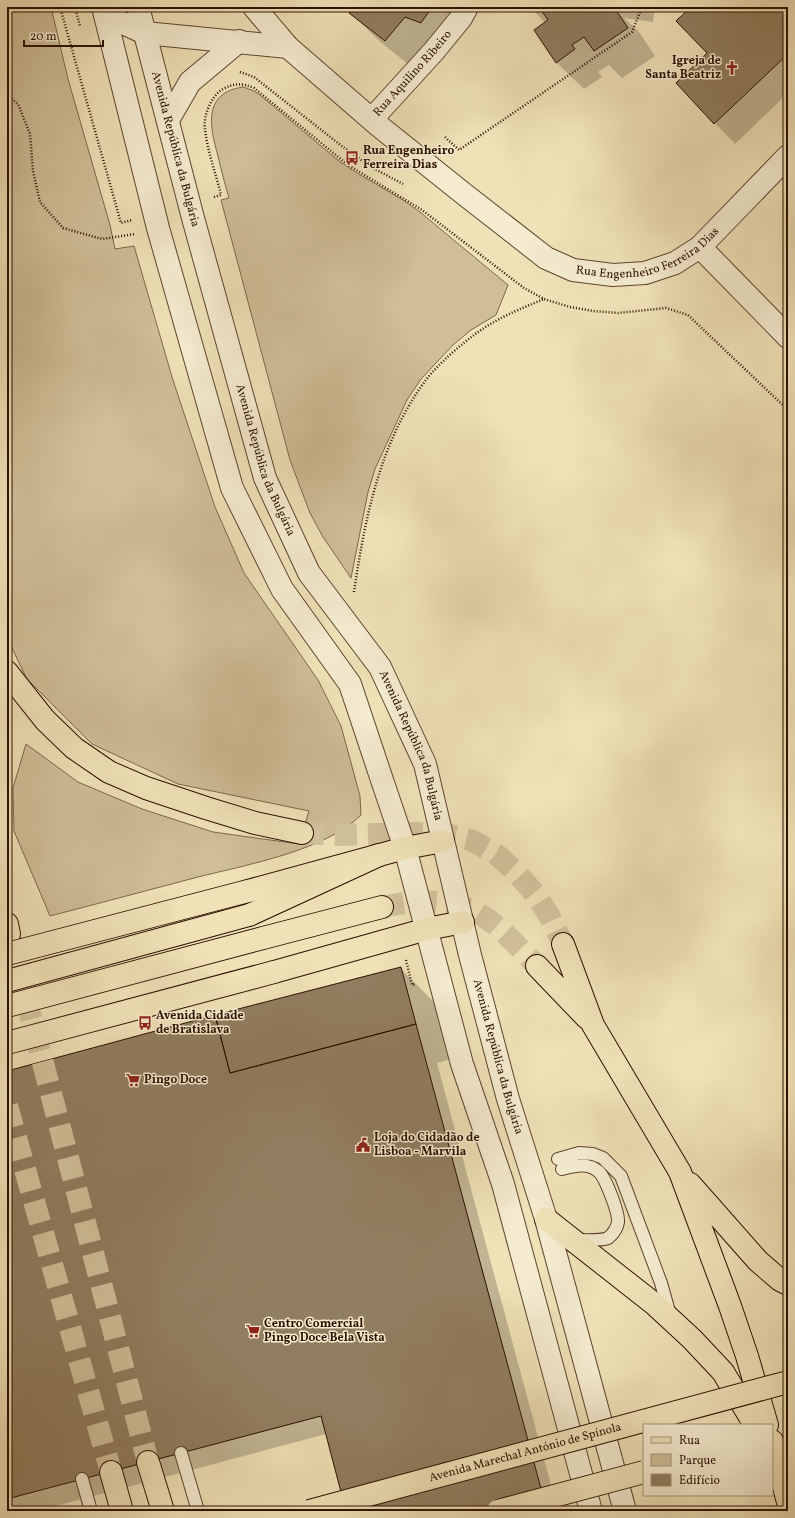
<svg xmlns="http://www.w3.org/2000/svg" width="795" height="1518" font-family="Vollkorn,serif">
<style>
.green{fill:#cfbe98;stroke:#7d674c}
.shadow{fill:#0003}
.building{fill:#917d5f;stroke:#2b1000}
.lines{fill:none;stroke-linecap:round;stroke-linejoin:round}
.trunk-tunnel{stroke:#d2c29c;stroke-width:22;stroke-dasharray:22 11;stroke-linecap:butt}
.service-casing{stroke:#5c442e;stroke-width:14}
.minor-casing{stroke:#5c442e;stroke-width:24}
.tertiary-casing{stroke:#5c442e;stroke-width:24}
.primary-casing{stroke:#2b1000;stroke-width:24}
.trunk-casing{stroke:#2b1000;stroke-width:24}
.path{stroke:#2b1000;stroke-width:2.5;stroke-dasharray:1 2;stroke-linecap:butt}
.service{stroke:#f5ecd0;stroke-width:12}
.minor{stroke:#f5ecd0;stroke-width:22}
.tertiary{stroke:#f5ecd0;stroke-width:22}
.primary{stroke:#f0e2b7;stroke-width:22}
.trunk{stroke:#f0e2b7;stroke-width:22}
.primary-bridge-casing{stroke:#2b1000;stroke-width:24;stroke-linecap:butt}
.trunk-bridge-casing{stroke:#2b1000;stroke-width:24;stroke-linecap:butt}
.primary-bridge{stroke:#f0e2b7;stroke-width:22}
.trunk-bridge{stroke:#f0e2b7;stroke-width:22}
.labels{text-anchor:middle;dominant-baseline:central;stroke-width:3;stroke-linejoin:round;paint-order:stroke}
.poi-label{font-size:12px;font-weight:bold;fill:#2b1000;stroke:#f5ecd0;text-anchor:start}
.street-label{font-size:12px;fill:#2b1000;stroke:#f5ecd0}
</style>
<rect width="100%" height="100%" fill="#f0e2b7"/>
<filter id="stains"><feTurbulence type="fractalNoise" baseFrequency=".005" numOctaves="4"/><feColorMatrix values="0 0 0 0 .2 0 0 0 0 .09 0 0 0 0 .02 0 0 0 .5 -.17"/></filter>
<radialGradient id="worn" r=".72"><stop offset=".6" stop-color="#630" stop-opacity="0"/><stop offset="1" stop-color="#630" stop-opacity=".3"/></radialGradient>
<path class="green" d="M7,7H51L68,79L110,225L115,249L134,246L172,377L215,507L244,573L318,680L341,726L360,796L361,815C327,850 246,865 198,877C149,890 100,903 50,916L14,831L13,788L26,744L78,782L142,809L213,832L299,844L309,811L178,784L92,744L27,679L7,638Z
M243,87L254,91L260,95L339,161L357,173L403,200L420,212L508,285L496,315L471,330L453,345L421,379L407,400L375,469L368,492L351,578L323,537L310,513L290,460L221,200L229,198C225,184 221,170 218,156C210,127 202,93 243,87Z"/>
<path class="shadow" d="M357,7H458L413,68L378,40L351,13Z
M530,7H655L653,22L624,18L639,32L655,56L622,78L609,65L598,72L602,77L584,89L556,62L545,23Z
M692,7H788V93L735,144L677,83L709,53Z
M400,968L436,1004L451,1059L437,1063L558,1511H347L326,1434L37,1511H7V1071Z"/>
<path class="building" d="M355,7H432L421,23L405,17L385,41L349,13Z
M539,7H604L605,8L614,7L628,28L594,51L584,37L572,45L575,49L556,63L534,30L548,20Z
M691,7H788V54L714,124L676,83L707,53L676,21Z
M401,967L416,1024L230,1073L215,1015Z
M215,1015L230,1073L416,1024L547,1511H346L321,1416L7,1499V1071Z"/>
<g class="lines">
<path class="trunk-tunnel" d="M302,833L341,835L416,833L446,834L471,840L496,854L516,872L536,895L550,917L563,944
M382,907C410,901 438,898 466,908C471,910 476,911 480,914C502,928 519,948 537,966
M9,934L148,1462
M7,1106L111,1472"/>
<defs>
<path id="service" d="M558,1159L579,1153L593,1154L603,1158L621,1176L661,1283L670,1315
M562,1169C574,1166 587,1162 598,1171C605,1176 619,1213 618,1222C617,1228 613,1234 608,1238C602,1241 582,1240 574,1240
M181,1453L198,1511
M82,1479L91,1511"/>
<g id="minor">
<path id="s1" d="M254,7L288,47L379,126L464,194L546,258L573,270L613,275L645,273L675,263L700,247L788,156"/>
<path d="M145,33L288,47"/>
<path id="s2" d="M372,119L434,51L461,18L467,7"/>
<path d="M168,120L190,82L239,41"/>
<path d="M700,247L788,337"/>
</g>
<g id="tertiary">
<path d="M103,7L158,228L232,488L282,589L350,684L382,780L405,848L462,1064L503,1184L591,1511"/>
<path id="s3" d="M138,7L193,218L265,478L309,573L380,667L425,764L470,955L508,1099L546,1219L625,1511"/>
<path d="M105,15L145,33"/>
</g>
<path id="primary" d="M248,891L405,848L443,841
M274,972L427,929L463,922"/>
<path id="trunk" d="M7,672L45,720L74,748L109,772L146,788L206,808L255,823L302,833
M249,915L379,855
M7,924L9,934
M263,938L382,907
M563,944L593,1025L680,1172L730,1306L747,1356L767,1425
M537,966L587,1018
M690,1184L758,1261L780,1280L788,1284
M546,1219L653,1303L692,1339L723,1372L755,1425
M772,1441L788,1502
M148,1462L163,1511
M111,1472L122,1511"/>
</defs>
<use href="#service" class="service-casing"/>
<use href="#minor" class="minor-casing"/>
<use href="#tertiary" class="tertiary-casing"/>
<use href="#primary" class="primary-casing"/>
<use href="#trunk" class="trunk-casing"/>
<path class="path" d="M60,7L121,223L132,220
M75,7L80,26
M240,72L254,77L343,147L371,167L403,184
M7,95L18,104L30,134L33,171L40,202L63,228L102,239L135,234
M445,137L459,150L632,32L642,7
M214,197L221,195C216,174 207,150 205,129C203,116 211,96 223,89C234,83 242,83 254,88L348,165L422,210L524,288L544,299L570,307L593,311L618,313L666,308L688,315L788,410
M354,592C365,517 381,437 429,376C442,361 458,347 474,335C495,319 520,309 544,299
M406,960L412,985L416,984"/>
<use href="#service" class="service"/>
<use href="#minor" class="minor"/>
<use href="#tertiary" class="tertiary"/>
<use href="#primary" class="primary"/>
<use href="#trunk" class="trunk"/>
<defs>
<path id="primary-bridge" d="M7,954L248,891
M7,1043L274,972"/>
<g id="trunk-bridge">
<path d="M7,981L249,915"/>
<path d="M7,1006L263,938"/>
<path id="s4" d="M309,1511L788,1382"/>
<path d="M498,1511L644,1472"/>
</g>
</defs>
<use href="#primary-bridge" class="primary-bridge-casing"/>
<use href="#trunk-bridge" class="trunk-bridge-casing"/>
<use href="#primary-bridge" class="primary-bridge"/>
<use href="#trunk-bridge" class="trunk-bridge"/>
</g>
<defs>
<symbol id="church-bare" viewBox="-9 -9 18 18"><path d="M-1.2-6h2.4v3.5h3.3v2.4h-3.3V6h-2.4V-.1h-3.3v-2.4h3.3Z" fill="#8f2418" stroke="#f5ecd0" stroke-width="2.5" paint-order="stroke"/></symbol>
<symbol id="bus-bare" viewBox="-9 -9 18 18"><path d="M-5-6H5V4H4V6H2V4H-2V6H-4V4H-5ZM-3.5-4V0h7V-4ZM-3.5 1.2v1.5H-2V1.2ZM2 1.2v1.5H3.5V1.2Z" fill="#8f2418" stroke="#f5ecd0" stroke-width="2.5" paint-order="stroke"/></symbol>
<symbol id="supermarket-bare" viewBox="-9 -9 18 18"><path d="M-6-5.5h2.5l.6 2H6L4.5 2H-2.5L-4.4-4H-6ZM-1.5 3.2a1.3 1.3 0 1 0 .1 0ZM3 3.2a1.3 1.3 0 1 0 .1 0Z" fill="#8f2418" stroke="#f5ecd0" stroke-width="2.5" paint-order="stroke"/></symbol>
<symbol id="civic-bare" viewBox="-9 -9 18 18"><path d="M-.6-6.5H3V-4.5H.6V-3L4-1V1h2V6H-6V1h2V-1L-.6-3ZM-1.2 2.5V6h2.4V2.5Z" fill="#8f2418" stroke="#f5ecd0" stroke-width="2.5" paint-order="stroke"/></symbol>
</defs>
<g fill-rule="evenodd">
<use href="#church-bare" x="722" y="58" width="20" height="20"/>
<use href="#bus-bare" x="342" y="148" width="20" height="20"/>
<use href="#bus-bare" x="135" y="1013" width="20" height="20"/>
<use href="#supermarket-bare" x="123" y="1070" width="20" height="20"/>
<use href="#civic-bare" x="353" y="1135" width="20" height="20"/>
<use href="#supermarket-bare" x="243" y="1321" width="20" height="20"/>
</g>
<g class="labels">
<g class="poi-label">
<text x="721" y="61" text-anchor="end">Igreja de<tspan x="721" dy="14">Santa Beatriz</tspan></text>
<text x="363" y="151">Rua Engenheiro<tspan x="363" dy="14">Ferreira Dias</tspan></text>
<text x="156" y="1016">Avenida Cidade<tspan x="156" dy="14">de Bratislava</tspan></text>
<text x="144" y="1080">Pingo Doce</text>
<text x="374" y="1138">Loja do Cidadão de<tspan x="374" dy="14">Lisboa - Marvila</tspan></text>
<text x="264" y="1324">Centro Comercial<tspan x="264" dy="14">Pingo Doce Bela Vista</tspan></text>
</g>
<g class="street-label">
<text stroke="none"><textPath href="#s2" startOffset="61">Rua Aquilino Ribeiro</textPath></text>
<text stroke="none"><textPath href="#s3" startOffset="147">Avenida República da Bulgária</textPath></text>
<text stroke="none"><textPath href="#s1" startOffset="496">Rua Engenheiro Ferreira Dias</textPath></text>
<text stroke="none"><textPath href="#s3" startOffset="471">Avenida República da Bulgária</textPath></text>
<text stroke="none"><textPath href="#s3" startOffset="795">Avenida República da Bulgária</textPath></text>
<text stroke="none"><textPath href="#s3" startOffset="1119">Avenida República da Bulgária</textPath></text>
<text stroke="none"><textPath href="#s4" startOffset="224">Avenida Marechal António de Spínola</textPath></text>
</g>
</g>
<rect width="795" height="1518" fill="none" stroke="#f0e2b7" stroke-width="24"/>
<rect x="8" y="8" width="779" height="1502" fill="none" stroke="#2b1000" stroke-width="2"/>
<rect x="12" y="12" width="771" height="1494" fill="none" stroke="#2b1000"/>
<rect x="643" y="1424" width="130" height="72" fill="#f5ecd0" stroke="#a4947d"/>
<rect x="651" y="1437" width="20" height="6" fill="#f0e2b7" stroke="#a4947d"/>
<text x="679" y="1444" font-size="12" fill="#2b1000">Rua</text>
<rect x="651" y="1454" width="20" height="12" fill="#cfbe98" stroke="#a4947d"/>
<text x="679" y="1464" font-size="12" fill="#2b1000">Parque</text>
<rect x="651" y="1474" width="20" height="12" fill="#917d5f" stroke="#a4947d"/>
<text x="679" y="1484" font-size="12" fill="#2b1000">Edifício</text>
<path d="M24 40v6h79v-6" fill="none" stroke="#2b1000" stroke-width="2"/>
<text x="30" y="40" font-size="12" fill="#2b1000" stroke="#f5ecd0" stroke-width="3" paint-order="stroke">20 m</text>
<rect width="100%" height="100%" filter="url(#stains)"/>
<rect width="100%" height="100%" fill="url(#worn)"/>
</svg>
